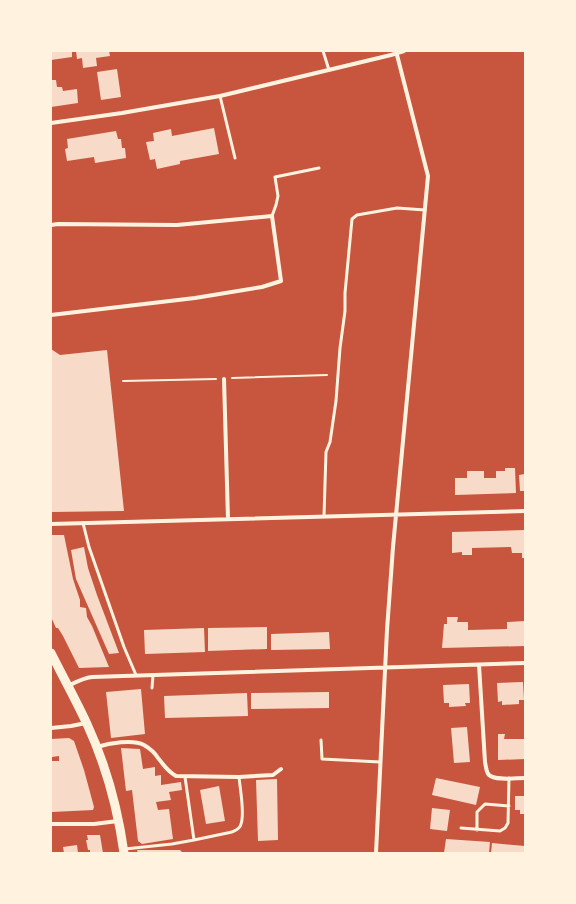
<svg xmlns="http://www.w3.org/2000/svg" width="576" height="904" font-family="Manrope,sans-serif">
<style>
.building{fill:#f7dbc8}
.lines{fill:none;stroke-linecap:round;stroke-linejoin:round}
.path{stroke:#fff3e0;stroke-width:2}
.service{stroke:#fff3e0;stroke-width:3}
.minor{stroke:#fff3e0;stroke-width:4}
.trunk{stroke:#fff3e0;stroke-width:9}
</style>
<rect width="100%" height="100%" fill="#c8553d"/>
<path class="building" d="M51,51H72V57L51,60Z
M76,51H109L110,56L96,58L97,66L83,68L82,58L77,59Z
M117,69L121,97L101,100L97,72Z
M51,80H56L57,87H62L63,91L77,89L78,103L51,107Z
M214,128L219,154L180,161V164L157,169L155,159L150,160L146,142L154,141L153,133L171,129L172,136Z
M116,131L118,139H121L122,148H125L126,158L95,163L94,157L67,161L65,149L68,148L67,139Z
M51,349L60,355L107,350L124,511L51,512Z
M505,468H515L516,493L455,495V478H467V471H484V478H496V471H505Z
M525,474V491H520L519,475Z
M525,530V558H522V553H512L511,547L472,548V555H462V552L452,553V532Z
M51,535H64L73,579L80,600V607L86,608L87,617L92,626L109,667L79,668L63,636L58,628H56L51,617Z
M84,547L88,568L97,595L119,653L109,654L76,579L71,550Z
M447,617H458L457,622H468V630L507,629V622L525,621V646L442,648L444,624H447Z
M267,627V649L208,651V628Z
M204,628L205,652L145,654L144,630Z
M329,632L330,649L271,650V634Z
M523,682L524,700H519V704L502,705V701L498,702L497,683Z
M469,684L470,703H465L466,706L449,707V703H444L443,685Z
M141,689L145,734L111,738L106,692Z
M329,692V708L251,709V693Z
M247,693L248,716L165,718L164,696Z
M467,727L470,762L454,763L451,728Z
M498,734H505L504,739H525V759L498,760Z
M69,738L74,741L84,770L94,807L93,810L52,812L51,807V761H59V756L52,757L51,739Z
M121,748L140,749L143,769L155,767V776L161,775V785L181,782L182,790L169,792L171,800L156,802L158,810L169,809L173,839L142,844L138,841L132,790L126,791Z
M436,778L480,787L476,805L432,795Z
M277,779L278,840L258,841L256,780Z
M219,786L225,821L206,824L200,790Z
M515,796H525V814H520V810H515Z
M432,808L450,810L447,831L430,829Z
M87,835H100L103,853H90V850H88L86,840H88Z
M446,839L490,842L489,853H444Z
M492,843L525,846V853H491Z
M77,845L78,853H64L63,847Z
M137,850H180L183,853H138Z"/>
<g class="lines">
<path class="path" d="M232,378L327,375
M123,381L216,379"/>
<path class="service" d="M323,51L329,70
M220,96L235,158
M272,216L276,205L278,196L275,177L319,168
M324,516L326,452L330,442L336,401L340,348L345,311V293L352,219L357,215L397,208L425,210
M83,523L89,547L124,647L136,675
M152,688L153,675
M321,740L322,759L380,762
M185,777L194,840
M461,828L500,831L505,828L508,823L509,778
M477,830V812L485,804L509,806
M125,849L172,844L194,840L232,832C236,830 240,829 241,824C245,813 240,789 239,777"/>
<path class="minor" d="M51,123L122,113L220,96L391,55L404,51
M51,225L58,224L177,225L272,216L281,281L262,287L195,298L51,315
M224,379L228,519
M51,524L525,511
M479,665L485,762C486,766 486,772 489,775C495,781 516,778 525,778
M68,686C76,682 83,678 92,677L525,663
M51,728L71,726L86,723
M97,747C109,743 133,739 144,745C149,748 155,753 158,758C165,766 166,770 176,776L239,777L273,775L281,769
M51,824H94L118,821
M376,853L387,630L393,547L428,176L396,51"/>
<path class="trunk" d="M51,653C63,677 76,700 87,724C105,763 118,810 124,853"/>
</g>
<rect width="576" height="904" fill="none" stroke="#fff3e0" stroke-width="104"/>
</svg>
